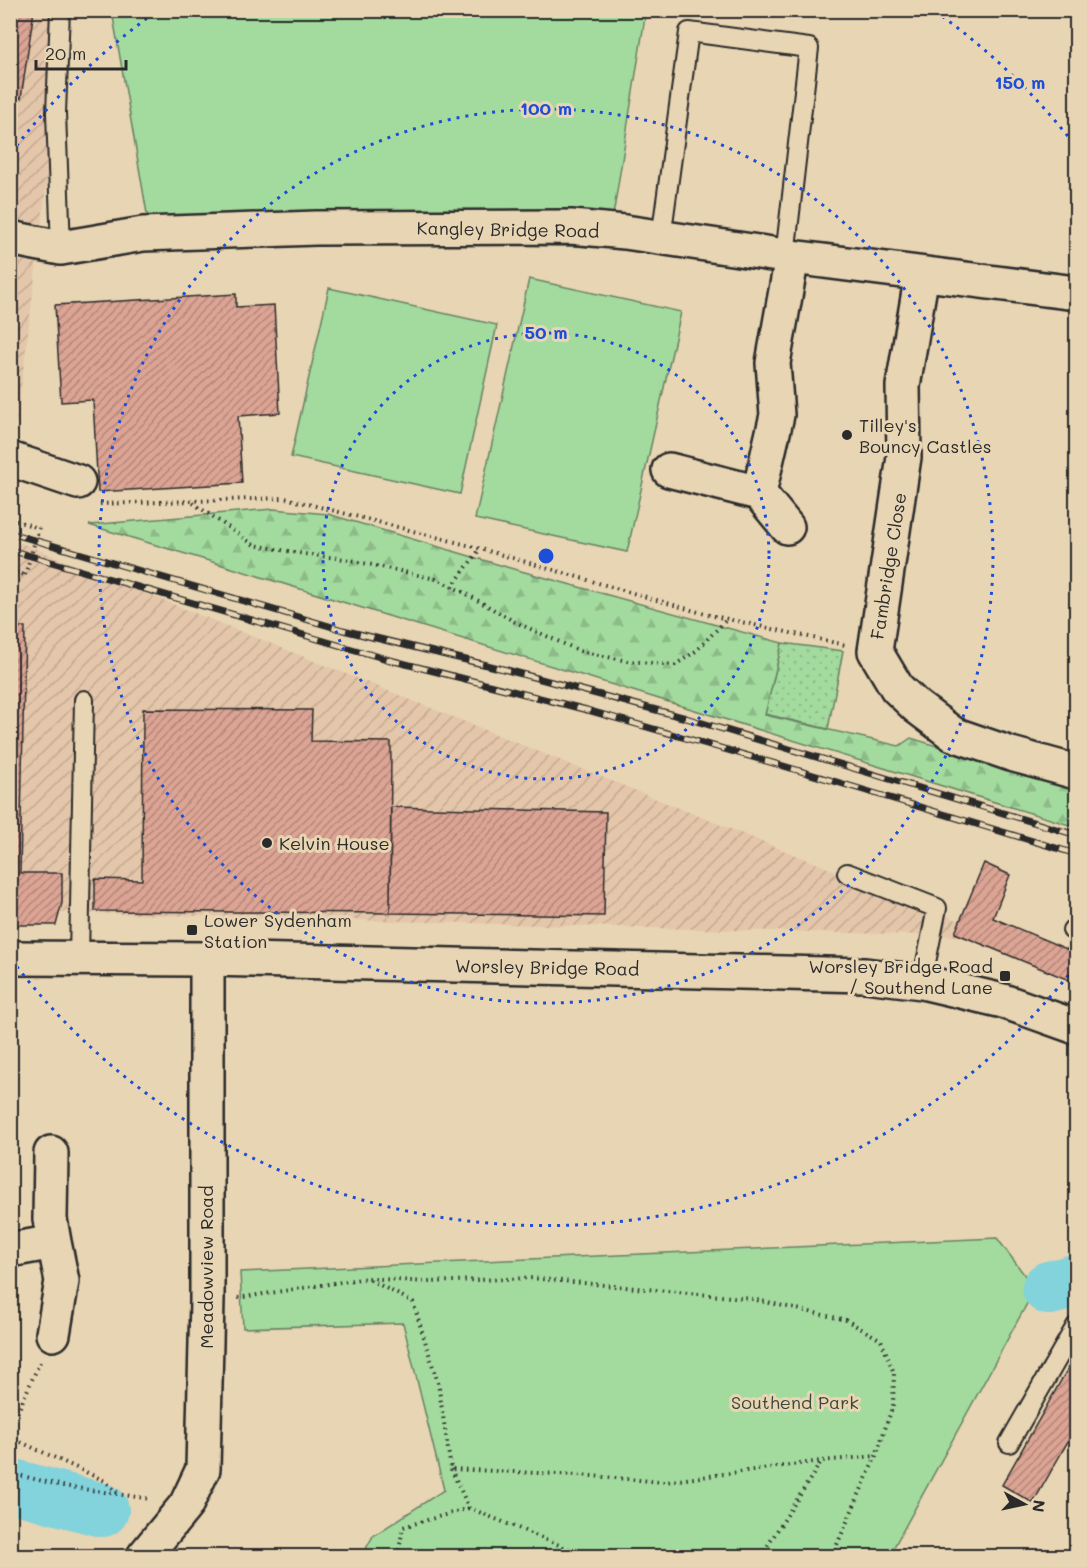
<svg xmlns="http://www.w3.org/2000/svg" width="1087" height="1567" font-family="Mali,sans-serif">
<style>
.industrial{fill:url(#industrial-furrows)}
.grass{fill:url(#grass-dots);stroke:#678264;stroke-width:1.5}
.forest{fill:url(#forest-firs);stroke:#678264;stroke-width:1.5}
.park{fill:#a3da9e;stroke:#678264;stroke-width:1.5}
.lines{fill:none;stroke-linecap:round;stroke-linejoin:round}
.river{stroke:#82d3dc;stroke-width:54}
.building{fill:url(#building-hatch);stroke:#2b2b2b;stroke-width:1.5}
.service-casing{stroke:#2b2b2b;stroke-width:22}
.minor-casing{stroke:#2b2b2b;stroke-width:38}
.tertiary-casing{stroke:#2b2b2b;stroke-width:38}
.path{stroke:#2b2b2b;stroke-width:4;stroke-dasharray:1.5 4.5;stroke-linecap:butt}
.service{stroke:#e8d5b3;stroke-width:18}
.minor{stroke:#e8d5b3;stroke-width:33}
.tertiary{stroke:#e8d5b3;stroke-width:33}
.rail-casing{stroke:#2b2b2b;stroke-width:7}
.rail{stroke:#e8d5b3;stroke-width:4.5;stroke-dasharray:14;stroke-linecap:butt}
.path-bridge{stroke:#2b2b2b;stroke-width:4;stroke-dasharray:1.5 4.5;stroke-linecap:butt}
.ring{fill:none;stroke:#1d4ed8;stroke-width:3;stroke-dasharray:3 6}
.poi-dot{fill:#2b2b2b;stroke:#e8d5b3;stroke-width:2}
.labels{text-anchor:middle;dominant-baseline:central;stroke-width:6;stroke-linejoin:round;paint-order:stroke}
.street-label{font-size:18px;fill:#2b2b2b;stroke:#e8d5b3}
.poi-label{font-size:18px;fill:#2b2b2b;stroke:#e8d5b3;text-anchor:start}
.park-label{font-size:18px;fill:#3d453c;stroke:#e8d5b3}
.centre{fill:#1d4ed8;stroke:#e8d5b3;stroke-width:3}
.ring-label{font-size:18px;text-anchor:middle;font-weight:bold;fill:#1d4ed8;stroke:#e8d5b3;stroke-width:6;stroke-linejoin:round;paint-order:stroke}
</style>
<defs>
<pattern id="industrial-furrows" width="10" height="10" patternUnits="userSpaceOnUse" patternTransform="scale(1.5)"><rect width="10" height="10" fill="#e4c6aa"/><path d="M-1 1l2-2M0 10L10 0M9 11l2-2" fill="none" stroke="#c4aa92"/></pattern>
<pattern id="grass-dots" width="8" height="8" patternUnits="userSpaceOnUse" patternTransform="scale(1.5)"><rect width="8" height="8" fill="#a3da9e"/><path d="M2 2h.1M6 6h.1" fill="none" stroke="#8cbb88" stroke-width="1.8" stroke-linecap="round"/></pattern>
<pattern id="forest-firs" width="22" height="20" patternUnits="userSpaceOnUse" patternTransform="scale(1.5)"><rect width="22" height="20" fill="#a3da9e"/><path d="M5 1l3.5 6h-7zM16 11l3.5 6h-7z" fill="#8cbb88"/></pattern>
<pattern id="building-hatch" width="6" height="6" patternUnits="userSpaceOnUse" patternTransform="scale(1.5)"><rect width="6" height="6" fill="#dca494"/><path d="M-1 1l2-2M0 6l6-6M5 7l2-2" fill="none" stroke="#b38679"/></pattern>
</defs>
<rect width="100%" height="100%" fill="#e8d5b3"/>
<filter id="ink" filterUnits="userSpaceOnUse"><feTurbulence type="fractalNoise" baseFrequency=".0167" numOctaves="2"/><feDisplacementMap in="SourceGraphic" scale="12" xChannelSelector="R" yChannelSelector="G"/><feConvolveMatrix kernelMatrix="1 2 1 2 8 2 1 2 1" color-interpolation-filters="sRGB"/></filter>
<g filter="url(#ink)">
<path class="industrial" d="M11,11H68L11,469Z
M11,539L999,937L11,911Z"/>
<path class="grass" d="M782,643L843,651L828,729L765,714Z"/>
<path class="forest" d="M273,509L328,514L510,568L782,643L765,715L899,746L911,738L1076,789V827C747,728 419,623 89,525Z"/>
<path class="park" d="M112,11H646L608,247L151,237Z
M529,279L681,312L627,552L475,519Z
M329,288L497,325L460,494L291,457Z
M997,1238L1035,1289L889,1556H362L373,1536L444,1490L403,1323L243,1328L240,1272Z"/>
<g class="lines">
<path class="river" d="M1049,1288L1076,1281
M10,1485L102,1510"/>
</g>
<path class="building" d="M10,10H34L21,98L10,96Z
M236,294V307L274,305L280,413L238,416L242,483L98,492L93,400L61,402L55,305Z
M10,627H25L20,873H62V903L56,925H10Z
M143,709L312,710L311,741L391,742L390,913L95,911V879L142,880Z
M391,807L606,812L604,916L390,913Z
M984,863L1010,875L993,918L1076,953V983L955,933Z
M1076,1354V1427L1033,1503L1002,1485Z"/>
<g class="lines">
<defs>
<path id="service" d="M60,10L56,113L61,248
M661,238L689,32L809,48L785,256
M847,873L937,908L922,982
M1072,930L1076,932
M79,958L84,700
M1009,1443L1076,1326"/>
<path id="minor" d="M10,238L61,248L143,234L316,228L571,227L625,232L792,257L1076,293
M922,274L903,386L904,457L875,651L897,688L917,707L953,734L1011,754L1076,772
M10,459L78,482
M669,470L759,493L787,527
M759,493L777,415L773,363L792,257
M51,1153L50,1219L54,1242
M10,1250L54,1242L62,1281L53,1334
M144,1556L186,1505L203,1469L207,1300V959"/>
<path id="tertiary" d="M10,958L207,959L865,975L922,982L1003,1001L1076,1027"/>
</defs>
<use href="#service" class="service-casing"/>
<use href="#minor" class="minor-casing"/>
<use href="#tertiary" class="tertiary-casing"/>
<path class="path" d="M193,503L254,545L304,554L345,559L436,579L465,593L515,622L580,651L627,661L675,665L696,651L727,619
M100,504L285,498L471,546L705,614L845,645
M10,519L39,528
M10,571L25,575
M452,587L480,549
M370,1280L413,1302L438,1383L451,1469L579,1475L664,1482L821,1461L876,1456
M238,1298L367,1278L427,1282L530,1278L752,1299L846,1320L881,1340L894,1373L893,1405L876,1456L832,1556
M10,1429L40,1362
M10,1437L105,1481L117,1492
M451,1469L469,1508L586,1556
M10,1473L63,1486L151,1499
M398,1556L403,1527L469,1508
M761,1556L821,1462"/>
<use href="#service" class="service"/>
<use href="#minor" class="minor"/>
<use href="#tertiary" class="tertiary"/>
<defs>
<path id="rail" d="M10,533L343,630L507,670L686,718L1076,835
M10,550L390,660L587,710L787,767L1076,854"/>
</defs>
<use href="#rail" class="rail-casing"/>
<use href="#rail" class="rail"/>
<path class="path-bridge" d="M25,575L39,528"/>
</g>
</g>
<g class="ring">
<circle cx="546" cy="556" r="223"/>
<circle cx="546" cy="556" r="447"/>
<path d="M1074 968A670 670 0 0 1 11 959M11 153A670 670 0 0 1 157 11M935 11A670 670 0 0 1 1074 144"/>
</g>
<g class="poi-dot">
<circle cx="847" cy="435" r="6"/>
<circle cx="267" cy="843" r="6"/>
<rect x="186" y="924" width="12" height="12" rx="3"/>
<rect x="999" y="970" width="12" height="12" rx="3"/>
</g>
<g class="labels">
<g class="street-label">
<text transform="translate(508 229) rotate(1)">Kangley Bridge Road</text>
<text transform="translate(888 566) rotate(-81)">Fambridge Close</text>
<text transform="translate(547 967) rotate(1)">Worsley Bridge Road</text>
<text transform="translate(206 1267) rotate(-90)">Meadowview Road</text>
</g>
<g class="poi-label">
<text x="859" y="425">Tilley's<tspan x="859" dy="21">Bouncy Castles</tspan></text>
<text x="279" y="843">Kelvin House</text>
<text x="204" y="920">Lower Sydenham<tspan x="204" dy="21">Station</tspan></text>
<text x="993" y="966" text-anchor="end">Worsley Bridge Road<tspan x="993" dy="21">/ Southend Lane</tspan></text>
</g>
<g class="park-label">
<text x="795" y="1402">Southend Park</text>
</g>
</g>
<circle cx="546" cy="556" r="9" class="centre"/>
<g class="ring-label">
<text x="1020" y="89">150 m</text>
<text x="546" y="115">100 m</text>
<text x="546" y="339">50 m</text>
</g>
<rect width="1087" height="1567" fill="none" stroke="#e8d5b3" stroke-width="36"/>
<rect x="18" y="18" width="1051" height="1531" fill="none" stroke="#2b2b2b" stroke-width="2" filter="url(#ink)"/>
<g transform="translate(1024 1504) rotate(98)" stroke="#e8d5b3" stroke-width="4.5" paint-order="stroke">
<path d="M0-4.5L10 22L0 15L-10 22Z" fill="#2b2b2b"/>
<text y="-9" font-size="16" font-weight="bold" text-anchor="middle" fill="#2b2b2b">N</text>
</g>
<path d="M36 60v9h90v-9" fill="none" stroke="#2b2b2b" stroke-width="3"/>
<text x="45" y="60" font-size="18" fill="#2b2b2b" stroke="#e8d5b3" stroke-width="4.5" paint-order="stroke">20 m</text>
</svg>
